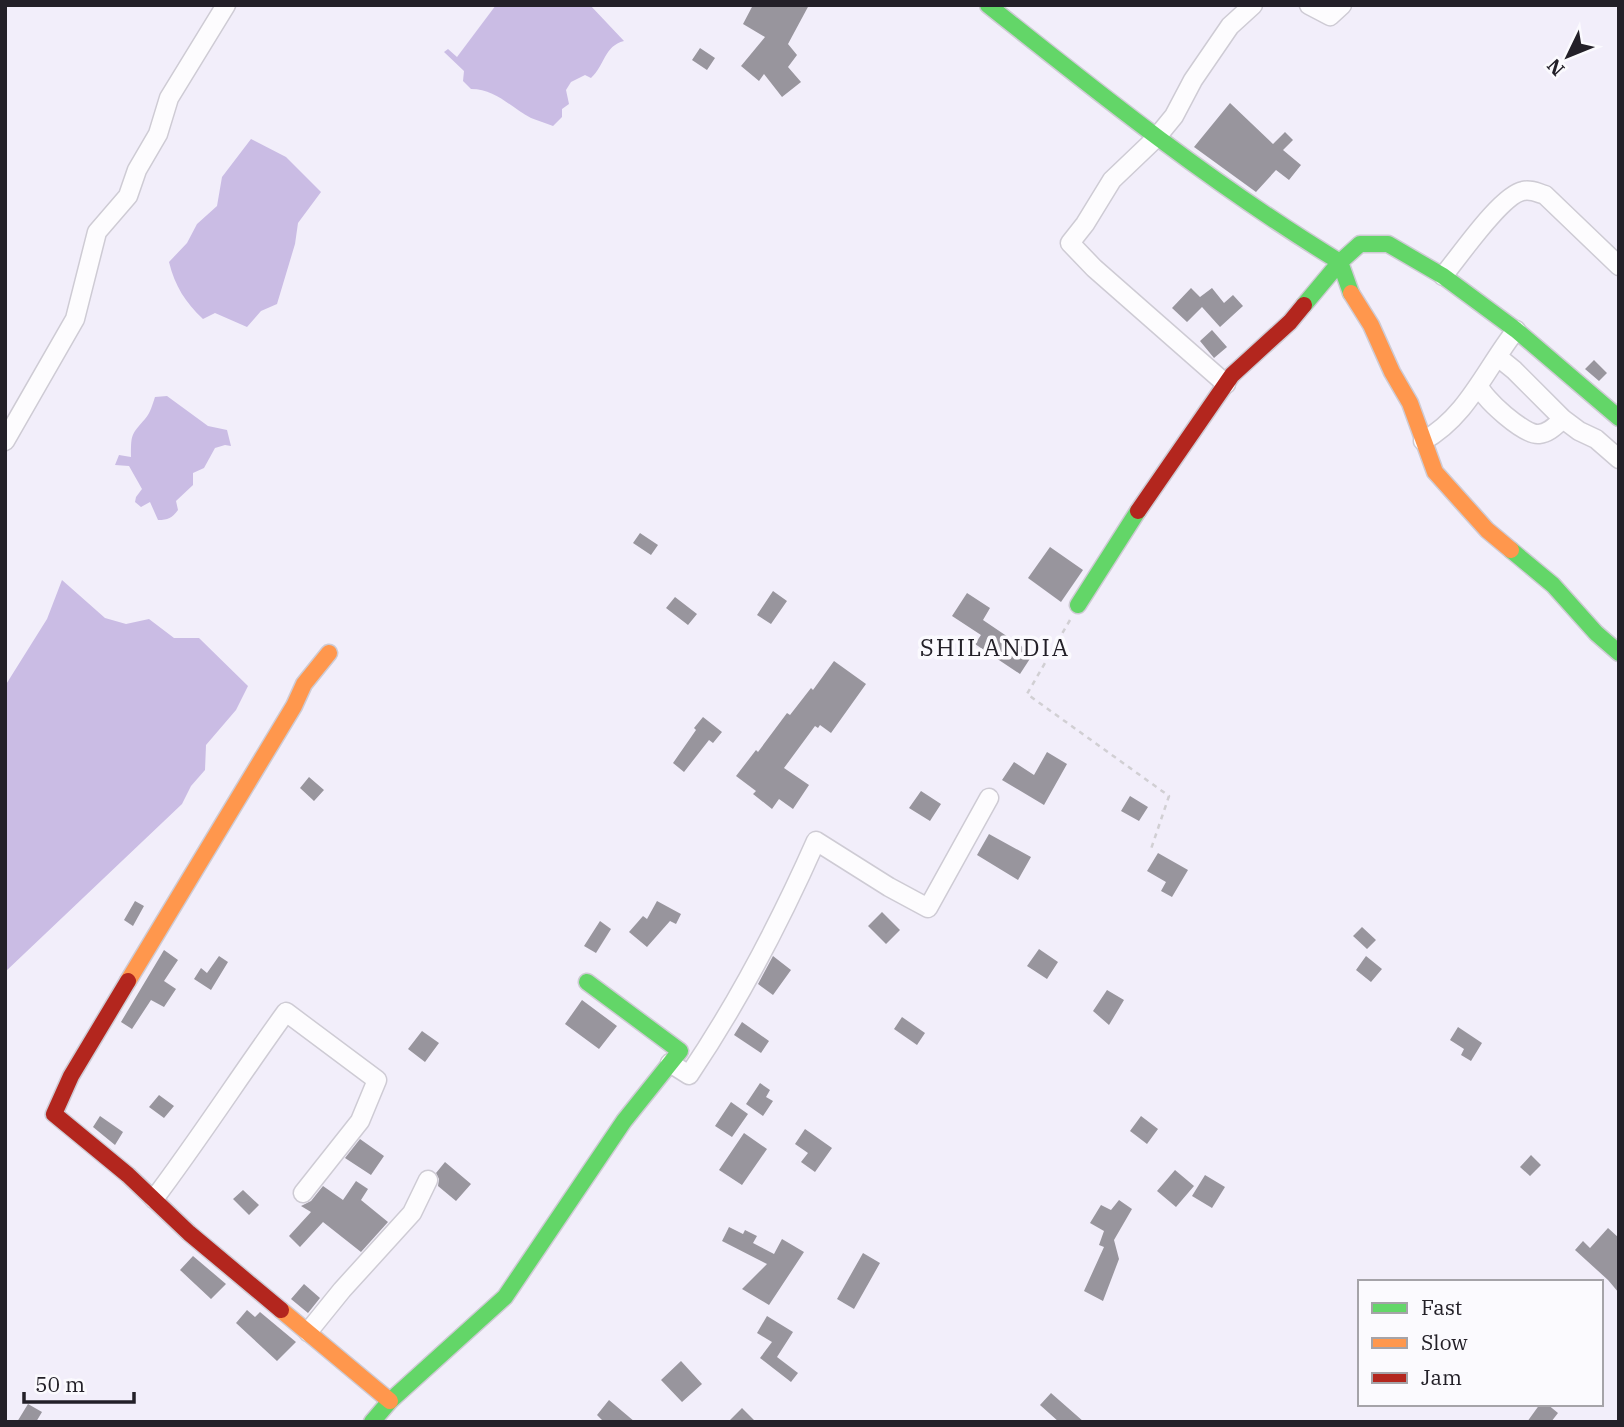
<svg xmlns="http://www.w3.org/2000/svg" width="1624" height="1427" font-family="'IBM Plex Serif',serif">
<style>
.water{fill:#cabce4}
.building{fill:#98959d}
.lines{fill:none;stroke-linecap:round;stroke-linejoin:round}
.street-casing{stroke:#cecbd4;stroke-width:21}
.fast-casing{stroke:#cecbd4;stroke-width:19}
.slow-casing{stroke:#cecbd4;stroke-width:19}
.jam-casing{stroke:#cecbd4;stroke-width:19}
.path{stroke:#d1cfd3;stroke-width:2.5;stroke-dasharray:5 5;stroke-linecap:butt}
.street{stroke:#fdfcfe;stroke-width:18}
.fast{stroke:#63d668;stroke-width:16}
.slow{stroke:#ff974d;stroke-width:16}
.jam{stroke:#b3261e;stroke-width:16}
.labels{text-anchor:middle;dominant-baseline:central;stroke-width:7;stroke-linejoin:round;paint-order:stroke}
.quarter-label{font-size:24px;letter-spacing:2px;fill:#232028;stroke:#fbfafe}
</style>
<rect width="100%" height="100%" fill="#f2eefa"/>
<path class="water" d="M496,5H590L624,41C604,46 605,65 591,78L585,75L571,82L566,90L569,104L562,109V117L553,126C546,123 538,121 531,118C510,107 496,89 471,89L463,81L464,71L444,52L448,49L457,57Z
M251,139L286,157L321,192L298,223L295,244L277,304L261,311L247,327L215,313L203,319C185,302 175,286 169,262L187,243L197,224L217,206L222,177Z
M167,396L208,426L227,430L231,446L225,445L215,448L204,468L193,473V485L176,501L178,510C172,518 168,520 158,520L150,502L141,507L135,502L136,497L142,489L129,466L115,465L119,455L131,457C131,434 131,435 145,419C150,414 153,403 155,397Z
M62,580L105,618L126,624L149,619L174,638H199L248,686L236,710L206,745L205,770L191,786L182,804L5,972V686L47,619Z"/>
<path class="building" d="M753,5H809L788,44L797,55L788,67L801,82L782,97L764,74L759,81L741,66L765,37L743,24Z
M700,48L715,58L707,70L692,60Z
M1230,103L1273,144L1285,132L1293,140L1283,150L1301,165L1289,180L1276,170L1256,192L1194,147Z
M1191,288L1200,297L1212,288L1224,303L1233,295L1243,306L1220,327L1202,307L1187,322L1172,308Z
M1212,330L1227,347L1214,358L1200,341Z
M1594,360L1607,373L1599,381L1585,369Z
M640,533L658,545L651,555L633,543Z
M1050,547L1083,570L1061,602L1028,578Z
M773,591L787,601L771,624L757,615Z
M967,593L990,608L983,620L1033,654L1020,674L975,644L981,635L952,616Z
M675,597L697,614L688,625L666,608Z
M834,661L866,684L831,733L820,725L818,728L815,726L784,768L809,785L793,809L779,799L772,809L753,794L756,791L736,776L756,750L758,752L787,713L790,715L811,688L813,690Z
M703,717L722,732L713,743L709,740L684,772L673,763L696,730L694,728Z
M1047,752L1067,764L1044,805L1002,780L1014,762L1034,775Z
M309,777L324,790L314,801L300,788Z
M921,791L941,804L930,821L909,808Z
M1130,796L1148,807L1139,821L1121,811Z
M989,834L1031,857L1018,880L977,855Z
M1158,853L1188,870L1172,897L1161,891L1166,882L1147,871Z
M135,901L144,906L133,926L124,920Z
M657,901L681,914L676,924L670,921L647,947L629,932L643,916L647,919Z
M882,912L900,930L886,944L868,926Z
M600,921L611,929L596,953L584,946Z
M1362,927L1376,940L1367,949L1353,936Z
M1039,949L1058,962L1047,979L1027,966Z
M164,950L178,960L164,981L176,989L164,1007L151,1000L132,1029L121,1022Z
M219,956L228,962L211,990L194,979L201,968L207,973Z
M773,956L791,970L773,995L758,984Z
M1366,956L1382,969L1371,982L1356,970Z
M1107,990L1124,1000L1109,1025L1093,1011Z
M582,1000L617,1026L599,1049L565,1024Z
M902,1017L925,1033L917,1045L894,1029Z
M742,1022L769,1041L761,1053L734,1035Z
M1458,1027L1482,1043L1471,1061L1461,1055L1464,1049L1450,1040Z
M422,1031L439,1043L425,1062L408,1049Z
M760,1083L770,1090L766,1097L773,1101L763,1116L746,1104Z
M159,1095L174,1106L164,1118L149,1107Z
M731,1102L748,1114L732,1137L715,1126Z
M100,1116L123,1132L115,1145L93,1127Z
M1141,1116L1158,1129L1147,1144L1130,1131Z
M805,1129L832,1148L815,1172L801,1162L808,1153L795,1144Z
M744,1133L767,1149L742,1185L719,1170Z
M360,1139L384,1156L371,1175L345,1158Z
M1531,1155L1541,1165L1530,1176L1520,1167Z
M445,1162L471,1184L456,1201L438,1186L439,1179L436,1173Z
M1175,1170L1194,1186L1176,1207L1157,1191Z
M1205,1175L1225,1187L1212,1208L1192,1196Z
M356,1181L368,1189L361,1200L388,1222L361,1252L323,1222L300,1247L289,1236L311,1212L301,1206L311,1201L323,1186L343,1200Z
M243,1190L259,1205L249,1215L233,1199Z
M1119,1200L1132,1209L1114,1240L1119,1259L1103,1301L1084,1291L1104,1247L1099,1245L1104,1231L1090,1223L1101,1205L1111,1210Z
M729,1227L743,1234L745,1230L757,1236L753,1243L774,1254L782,1239L804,1252L769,1305L742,1289L767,1264L722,1241Z
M1608,1228L1619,1238V1293L1608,1280L1575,1250L1583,1241L1590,1248Z
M863,1253L880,1263L854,1309L837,1299Z
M193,1256L226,1284L211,1299L180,1270Z
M304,1284L320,1298L308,1313L291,1299Z
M247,1310L255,1317L260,1312L296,1342L277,1361L236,1323Z
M767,1316L793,1332L777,1357L798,1373L791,1382L760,1358L772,1342L757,1333Z
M681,1361L702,1384L682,1402L661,1380Z
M1051,1393L1084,1422H1059L1040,1405Z
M609,1400L635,1422H604L597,1415Z
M28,1404L42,1412L36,1422H17Z
M1540,1404H1547L1558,1413L1551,1422H1527Z
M742,1408L756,1422H728Z"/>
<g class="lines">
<defs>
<path id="street" d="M1309,5L1330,16L1342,5
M1443,276C1459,257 1501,195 1523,191C1531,189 1538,193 1545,195L1619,266
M1498,357L1514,370L1563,419L1579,431L1596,439L1619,459
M1226,384L1094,268L1070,243L1085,224L1112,180L1156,138L1174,116L1193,80L1230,26L1253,5
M1479,385C1482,398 1525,436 1539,434C1549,433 1555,426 1563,419
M5,441L75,319L97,232L128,196L137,170L158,134L169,98L226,5
M1423,441C1467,417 1486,368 1516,330
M670,1063L689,1075C739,1001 780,922 816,841L889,887L928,908L989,798
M154,1199C200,1138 241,1074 286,1012L377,1080L360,1121L303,1193
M308,1332L342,1290L412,1213L428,1180"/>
<path id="fast" d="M988,5C1102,96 1215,186 1340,262L1304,305
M1351,293L1340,262L1360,244H1388L1443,276L1516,330L1619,418
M1511,550L1553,585L1596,633L1619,653
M1078,605L1138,511
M372,1422L390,1401L505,1297L624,1121L680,1051L587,982"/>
<path id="slow" d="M1351,293L1371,325L1392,372L1410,403L1435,472L1487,530L1511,550
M128,981L294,706L304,684L329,653
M281,1310L390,1401"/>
<path id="jam" d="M1138,511L1232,375L1290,322L1304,305
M128,981L71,1076L54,1114L128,1175L189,1233L281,1310"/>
</defs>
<use href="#street" class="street-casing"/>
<use href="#fast" class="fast-casing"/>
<use href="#slow" class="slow-casing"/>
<use href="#jam" class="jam-casing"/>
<path class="path" d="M1070,620L1027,694L1169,796L1150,852"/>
<use href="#street" class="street"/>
<use href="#fast" class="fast"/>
<use href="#slow" class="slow"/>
<use href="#jam" class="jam"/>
</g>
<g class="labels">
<g class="quarter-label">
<text x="995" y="647">SHILANDIA</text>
</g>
</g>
<rect width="1624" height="1427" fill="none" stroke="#232028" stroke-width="14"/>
<rect x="1358" y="1280" width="245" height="126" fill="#fbfafe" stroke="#a5a3a8" stroke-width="2"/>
<rect x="1372" y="1303" width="35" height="10" fill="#63d668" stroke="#a5a3a8" stroke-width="2"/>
<text x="1421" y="1315" font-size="21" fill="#232028">Fast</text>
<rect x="1372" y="1338" width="35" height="10" fill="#ff974d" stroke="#a5a3a8" stroke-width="2"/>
<text x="1421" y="1350" font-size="21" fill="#232028">Slow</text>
<rect x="1372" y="1373" width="35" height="10" fill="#b3261e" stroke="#a5a3a8" stroke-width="2"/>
<text x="1421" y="1385" font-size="21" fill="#232028">Jam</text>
<g transform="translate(1568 56) rotate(227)" stroke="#fbfafe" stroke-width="5" paint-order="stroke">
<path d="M0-5L12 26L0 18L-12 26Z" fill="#232028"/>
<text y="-10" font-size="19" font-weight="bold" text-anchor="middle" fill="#232028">N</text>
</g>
<path d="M24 1392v10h110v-10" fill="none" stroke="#232028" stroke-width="3.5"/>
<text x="35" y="1392" font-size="21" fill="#232028" stroke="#fbfafe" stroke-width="5" paint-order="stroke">50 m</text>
</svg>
